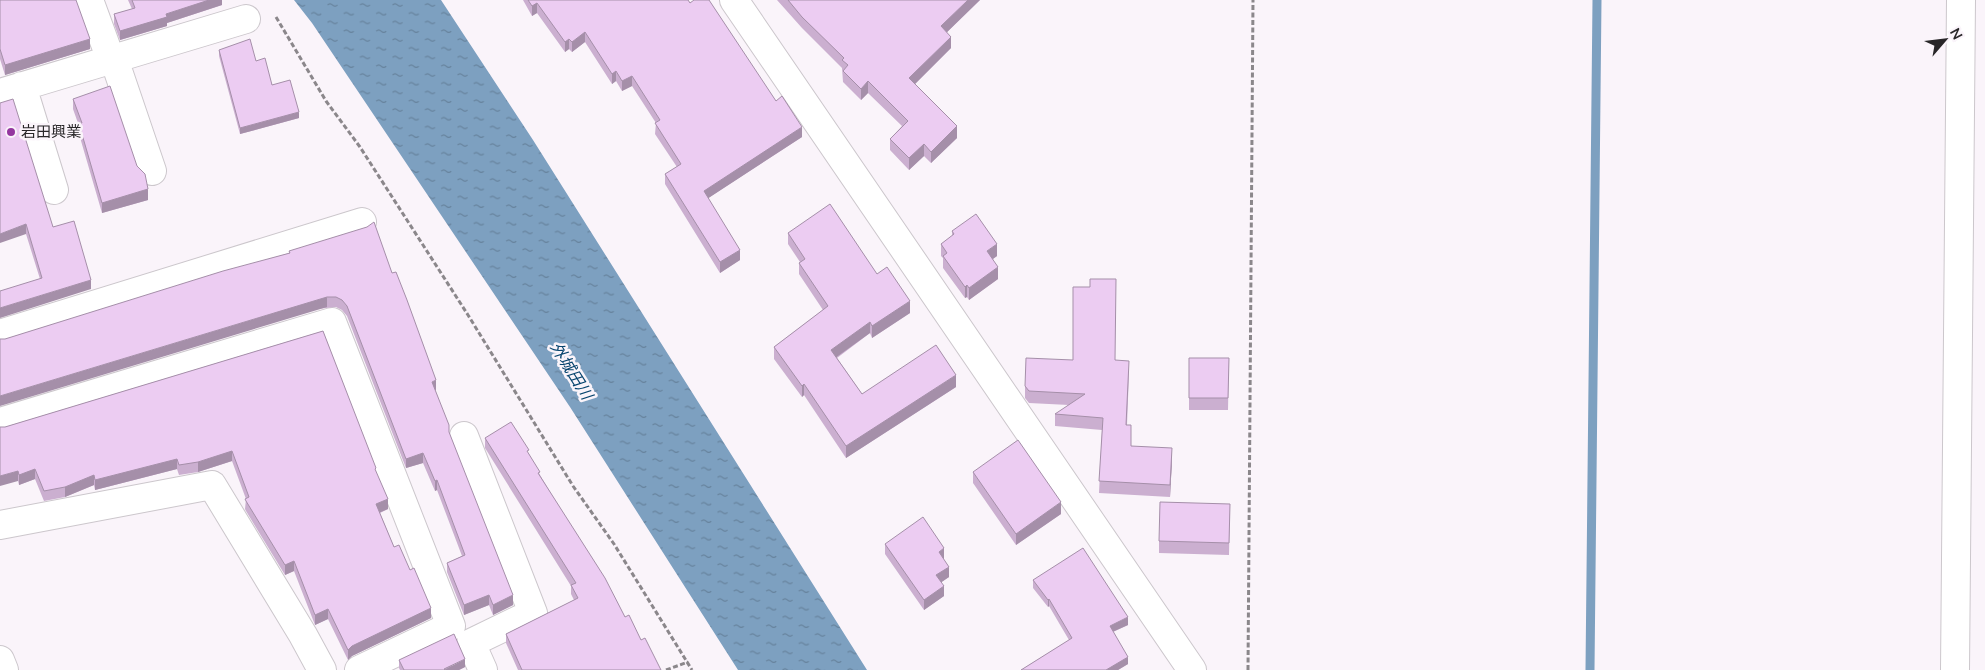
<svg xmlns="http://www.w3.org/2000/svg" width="1985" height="670" font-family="'Nunito Sans','Noto Sans JP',sans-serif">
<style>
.water{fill:url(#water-ripples)}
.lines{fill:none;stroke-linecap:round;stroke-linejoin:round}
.stream{stroke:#7da0c0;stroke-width:9}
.minor-casing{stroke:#ccc7cc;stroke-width:30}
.tertiary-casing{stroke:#ccc7cc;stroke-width:30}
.path{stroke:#8b878b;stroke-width:3;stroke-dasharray:5 2.5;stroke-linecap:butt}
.minor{stroke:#fff;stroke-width:28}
.tertiary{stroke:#fff;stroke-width:28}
.wall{fill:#cbafd0}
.shaded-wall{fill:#a58fa9}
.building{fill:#ecccf2;stroke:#a58fa9}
.poi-dot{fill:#94369f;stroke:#faf4fa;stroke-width:2}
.labels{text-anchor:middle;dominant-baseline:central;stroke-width:5;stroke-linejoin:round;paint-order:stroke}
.poi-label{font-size:15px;fill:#282628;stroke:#faf4fa;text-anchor:start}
.water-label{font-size:16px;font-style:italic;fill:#07446e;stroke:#faf4fa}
</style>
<defs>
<pattern id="water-ripples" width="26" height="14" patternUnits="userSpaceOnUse" patternTransform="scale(1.25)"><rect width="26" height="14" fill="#7da0c0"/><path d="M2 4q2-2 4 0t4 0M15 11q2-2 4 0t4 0" fill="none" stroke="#66829c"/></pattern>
</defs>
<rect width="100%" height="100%" fill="#faf4fa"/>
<path class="water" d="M294,0H441L533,140L867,670H738L570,407L312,23Z"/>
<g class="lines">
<path class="stream" d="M1590,670L1597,0"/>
<defs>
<path id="minor" d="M89,0L111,60
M734,0L1192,670
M114,59L152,171
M22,86L54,190
M0,93L246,19
M0,334L362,222
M0,422L332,322L451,626L359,670
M464,436L533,613L471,643L483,670
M0,525L212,485L303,635L322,670"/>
<path id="tertiary" d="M0,660L4,670
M1955,670L1961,0"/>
</defs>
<use href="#minor" class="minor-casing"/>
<use href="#tertiary" class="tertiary-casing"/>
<path class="path" d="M276,17L326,101L360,147L468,315L573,486L614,544L692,670
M666,670L688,662
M1248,670L1253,0"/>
<use href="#minor" class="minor"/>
<use href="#tertiary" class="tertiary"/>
</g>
<path class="wall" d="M0,0L90,49L5,75L0,59Z
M128,0H222V5L167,23V26L120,40L114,24V14L132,9Z
M523,0H688L690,3L776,101L802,137L708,198L740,260L720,273L665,184V174L677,167L655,134L656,123L632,86L622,91L616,81L612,84L585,42L572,52L569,49L565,52L537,13L532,16Z
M777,0H980L947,32L951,48L915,84L957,138L931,163L924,156L909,170L890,150V139L902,126L868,93L861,100L843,82L842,68L802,28Z
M219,50L256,61L272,85L299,118L240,134L219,56Z
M73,99L148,200L102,213L79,134V126L73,109Z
M0,103L53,227L91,289L40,279L26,234Z
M952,231L997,256L993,259L998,279L969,300L967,297L965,298L943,268V258L941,256V244L952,236Z
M788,233L877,274L910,313L872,338L870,333L837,358L862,394L956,387L846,458L804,395L802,397L774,359V347L823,310L799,274V263L800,262L788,244Z
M289,251L392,273L436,390H435L449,432L513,605L493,615L489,605L464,615L447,572V563L462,556L437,490L435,491L423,463L406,468L347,316L342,310L336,307L5,339L289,253Z
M323,331L376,472L388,509L380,513L394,547L431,618L352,656L348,660L328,619L315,625L294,571L285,575L246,511L245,509L246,499L232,461L198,472L179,475L177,469L95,490L94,485L65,497L44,501L35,479L19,485L5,427Z
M1189,358H1229L1228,410H1189Z
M1115,360L1129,372L1127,425L1131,446L1172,460L1170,497L1099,493L1102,430L1055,426V414L1069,405L1029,403L1025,398V386Z
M485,438L529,454L540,475L625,617L661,670H518L506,643V634L574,600L571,594V586L485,448Z
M973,472L1061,514L1016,545L973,483Z
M1230,504L1229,555L1159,553V541Z
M885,544L944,559H943L949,577L941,582L944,596L924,610L885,554Z
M1033,580L1128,625L1113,632L1128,664L1118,670H1021L1069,640L1049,606L1048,607L1033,588Z
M399,660L465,667L459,670H400L399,668Z"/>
<path class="shaded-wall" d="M209,0H222V5L167,23V26L120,40V31L166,14Z
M968,0H980L941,38V26Z
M537,3V13L532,16V6Z
M585,32V42L572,52V42Z
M951,37V48L909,90V78Z
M90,39V49L5,75V65Z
M569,39V49L565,52V42Z
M616,71V81L612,84V74Z
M632,76V86L622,91V81Z
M868,81V93L861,100V89Z
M299,112V118L240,134V128Z
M957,126V138L931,163V152Z
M802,127V137L704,201V191Z
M924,144V156L909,170V158Z
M148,189V200L102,213V203Z
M26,224V234L0,243V234Z
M997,244V256L987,263V251Z
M740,250V260L720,273V262Z
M998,267V279L969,300V288Z
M91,280V289L0,318V308Z
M967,285V297L965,298V287Z
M327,297V307L0,406V396Z
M910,301V313L872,338V326Z
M870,322V333L831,361V350Z
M956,375V387L846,458V446Z
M436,380V390L432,392V382Z
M804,384V395L802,397V386Z
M1172,448V460L1170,497V485Z
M232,451V461L198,472V462Z
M423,453V463L406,468V459Z
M177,459V469L95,490V480Z
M35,469V479L19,485V475Z
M18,471V481L0,486V476Z
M94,475V485L65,497V487Z
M437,480V490L435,491V481Z
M388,499V509L376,514V504Z
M1061,502V514L1016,545V534Z
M944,548V559L939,563V552Z
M294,561V571L285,575V565Z
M949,567V577L936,586V575Z
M944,586V596L924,610V600Z
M489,595V605L464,615V605Z
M513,595V605L493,615V605Z
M1049,599V606L1048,607V600Z
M431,608V618L352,656L348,660V650L352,646Z
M328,609V619L315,625V615Z
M1128,617V625L1110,633V626Z
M1128,657V664L1118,670H1106Z
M465,659V667L459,670H444Z"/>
<path class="building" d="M0,0H76L90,39L5,65L0,49Z
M132,0H209L166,14L167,17L120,31L114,14L135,8Z
M528,0H688L690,3L694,0H709L776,101L782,96L802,127L704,191L740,250L720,262L665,174L681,164L655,123L660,120L632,76L622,81L616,71L612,74L585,32L572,42L569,39L565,42L537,3L532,6Z
M788,0H968L941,26L951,37L909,78L957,126L931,152L924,144L909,158L890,139L908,121L868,81L861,89L843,71L848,65L842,60L844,58L802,17Z
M250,39L256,61L265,58L272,85L290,80L299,112L240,128L219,50Z
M110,86L137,166L145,174L148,189L102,203L79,124L82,123L73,99Z
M13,99L53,227L74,221L91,280L0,308V291L42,278L26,224L0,234V103Z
M830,204L877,274L887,267L910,301L872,326L870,322L831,350L862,394L936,345L956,375L846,446L804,384L802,386L774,347L828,306L799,263L805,259L788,233Z
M976,214L997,244L987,251L998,267L969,288L967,285L965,287L943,256L947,253L941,244L954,234L952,231Z
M374,222L392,273L396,272L407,300L436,380L432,382L449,425V432L513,595L493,605L489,595L464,605L447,563L465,555L437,480L435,481L423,453L406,459L347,306L342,300L336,297H327L0,396V339H5L223,271L290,253L289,251L367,227Z
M1090,279H1116L1115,360L1129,361L1126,425H1131V446L1172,448L1170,485L1099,481L1103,418L1055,414L1085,394L1029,391L1025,386L1026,358L1073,360V287H1090Z
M323,331L376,468L375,469L388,499L376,504L394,547L399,545L410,570L414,568L431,608L352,646L348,650L328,609L315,615L294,561L285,565L246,501L245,499L249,497L232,451L198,462L179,465L177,459L95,480L94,475L65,487L44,491L35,469L19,475L18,471L0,476V427H5Z
M1189,358H1229L1228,398H1189Z
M511,422L529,450L527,451L540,472L538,473L605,578L625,617L629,615L641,640L645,638L661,670H522L506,634L578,598L571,585L576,583L485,438Z
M1018,440L1061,502L1016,534L973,472Z
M1160,502L1230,504L1229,543L1159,541Z
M923,517L944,548L939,552L949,567L936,575L944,586L924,600L885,544Z
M1083,548L1128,617L1110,626L1128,657L1106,670H1021L1072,638L1049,599L1048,600L1033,580Z
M454,634L465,659L444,669L445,670H404L399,660Z"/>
<circle class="poi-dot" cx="11" cy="132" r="5"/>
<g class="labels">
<g class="poi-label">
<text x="21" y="132">岩田興業</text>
</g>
<g class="water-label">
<text transform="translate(571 371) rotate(58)">外城田川</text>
</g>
</g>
<g transform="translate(1945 40) rotate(62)" stroke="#faf4fa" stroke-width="4" paint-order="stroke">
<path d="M0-4L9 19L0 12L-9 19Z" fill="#282628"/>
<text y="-8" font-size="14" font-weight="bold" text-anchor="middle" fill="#282628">N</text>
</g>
</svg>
